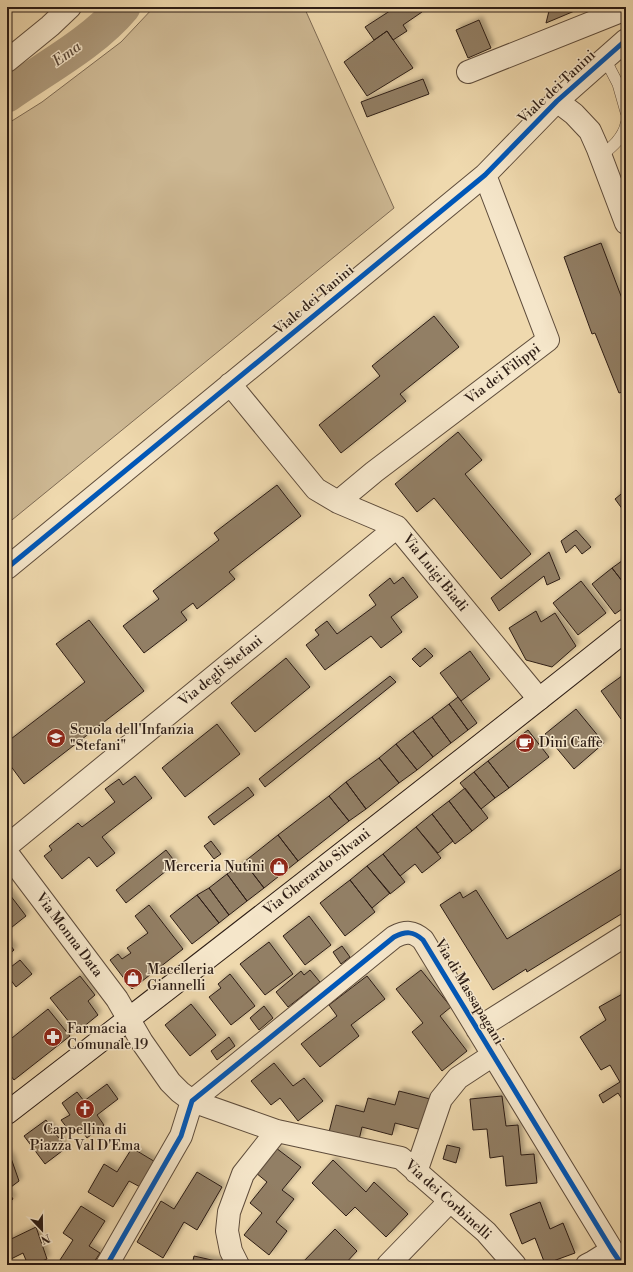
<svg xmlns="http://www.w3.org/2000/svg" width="633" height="1272" font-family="'Libre Bodoni',serif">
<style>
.green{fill:#ceb994;stroke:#7e6b54}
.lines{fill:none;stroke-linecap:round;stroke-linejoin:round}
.river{stroke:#ad997a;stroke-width:35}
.building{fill:#927f65;stroke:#2d1d15;filter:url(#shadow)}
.lane-casing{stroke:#5e4c3b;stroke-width:12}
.street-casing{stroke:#5e4c3b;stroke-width:24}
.secondary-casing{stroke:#2d1d15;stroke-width:24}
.lane{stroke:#f5e6ca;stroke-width:11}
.street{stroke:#f5e6ca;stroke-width:22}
.secondary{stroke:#f5e6ca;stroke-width:22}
.cycleway-casing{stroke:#f5e6ca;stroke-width:8}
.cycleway{stroke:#0057b8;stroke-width:5}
.labels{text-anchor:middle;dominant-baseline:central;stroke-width:3;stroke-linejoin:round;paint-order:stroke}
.street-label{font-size:14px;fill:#2d1d15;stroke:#f5e6ca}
.poi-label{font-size:14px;fill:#2d1d15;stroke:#f5e6ca;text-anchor:start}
.water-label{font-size:15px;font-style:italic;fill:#5a4838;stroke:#f5e6ca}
</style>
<defs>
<filter id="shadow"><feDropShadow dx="3.5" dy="-3.5" stdDeviation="2" flood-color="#0004"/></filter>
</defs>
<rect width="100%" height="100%" fill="#efd9ae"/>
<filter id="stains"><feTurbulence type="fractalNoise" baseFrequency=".005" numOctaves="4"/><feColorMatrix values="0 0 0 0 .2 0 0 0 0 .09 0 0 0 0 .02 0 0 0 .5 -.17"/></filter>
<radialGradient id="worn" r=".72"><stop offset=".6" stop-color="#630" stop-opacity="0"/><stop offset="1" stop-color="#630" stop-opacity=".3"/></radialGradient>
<path class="green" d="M154,7H304L394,208L7,524V124L42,102L121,42Z"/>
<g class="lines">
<path class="river" d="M7,95C45,68 93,43 123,7"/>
</g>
<path class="building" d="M396,7H419L422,12L403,25L407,31L393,40L387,31L374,40L365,27Z
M550,7H584L546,23Z
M479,20L491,48L468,58L456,30Z
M387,31L413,68L367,96L344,62Z
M423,79L429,94L367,117L361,102Z
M601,243L626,309V391L619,393L595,333L592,334L564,257Z
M434,316L459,347L400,394L406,401L341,453L319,425L380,376L372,366Z
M458,432L482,460L465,474L531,554L501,579L434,498L417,512L395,484Z
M277,485L301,516L229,572L235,579L197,609L193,603L181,612L187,620L144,653L123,626L159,599L153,591L219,540L214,533Z
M626,490V514L615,499Z
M576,530L591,547L582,554L575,545L566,553L561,541Z
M549,552L560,579L547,585L544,576L499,611L491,598Z
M626,558V586L612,568Z
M612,568L626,586V606L615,614L592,584Z
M403,577L418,597L391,617L402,632L381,648L371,636L325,670L306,645L319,635L315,630L327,621L337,634L376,605L369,595L390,578L394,584Z
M581,581L606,613L578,635L553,603Z
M536,611L541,622L555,613L576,646L552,667L526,660L509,628Z
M89,620L144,691L24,784L7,761V742L85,682L56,644Z
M425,648L433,656L420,667L412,659Z
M470,651L490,679L461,701L440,673Z
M286,658L310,687L255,732L231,703Z
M626,673V716L621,719L601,691Z
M390,676L396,682L265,787L259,779Z
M458,697L477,723L468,730L449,704Z
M449,704L468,730L451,743L432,717Z
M576,709L604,743L574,769L545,734Z
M432,717L451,743L433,757L413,731Z
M217,724L240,754L185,797L162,768Z
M528,730L549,757L509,788L488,761Z
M413,731L433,757L417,770L396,744Z
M396,744L417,770L399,783L379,758Z
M379,758L399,783L366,809L346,782Z
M488,761L509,788L495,798L474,772Z
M474,772L495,798L481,809L460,783Z
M135,776L152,798L102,837L115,853L97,867L89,857L62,879L44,856L52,850L49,846L78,823L82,827L115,802L105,789L119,779L123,785Z
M346,782L366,809L349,821L329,796Z
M248,787L254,795L214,825L208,817Z
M465,788L488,818L472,831L449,801Z
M329,796L349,821L298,861L278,835Z
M449,801L472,831L455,844L432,814Z
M432,814L453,841L438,853L416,827Z
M416,827L441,858L422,873L415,864L400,876L383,854Z
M278,835L298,861L264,888L244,862Z
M211,841L221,854L214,859L204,846Z
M166,850L176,863L126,903L116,890Z
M383,854L405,882L390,894L367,866Z
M244,862L264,888L247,901L227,874Z
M367,866L390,893L372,908L350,880Z
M626,866V911L527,972L526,969L493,990L440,905L460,892L463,898L476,890L507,939Z
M227,874L247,901L229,915L209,888Z
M350,880L375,912L345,936L320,903Z
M209,888L229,915L219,923L197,895Z
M7,891L26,916L7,931Z
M197,895L219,923L192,944L170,916Z
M149,905L183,949L132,989L110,960L118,954L122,959L131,953L127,948L148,933L135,916Z
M309,916L331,945L305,965L283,936Z
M7,941L14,950L7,956Z
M269,942L293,974L265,995L240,964Z
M342,946L350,957L341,964L333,952Z
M20,960L32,974L16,987L7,975V970Z
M310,970L320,982L288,1007L276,992L301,971L304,975Z
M421,970L451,1007L440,1016L467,1051L442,1071L412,1032L423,1023L396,989Z
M230,974L255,1006L231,1025L209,997L221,988L218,984Z
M80,976L95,995L88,1001L98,1015L77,1032L50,998Z
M367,976L385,999L351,1025L359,1036L320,1067L301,1044L337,1016L329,1005Z
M626,992V1101L624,1102L618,1093L603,1103L599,1095L620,1082L610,1065L601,1070L580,1037L606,1020L599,1007Z
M191,1004L216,1035L190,1056L165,1025Z
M264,1006L273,1018L259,1030L250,1018Z
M48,1009L70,1036L14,1080L7,1071V1042Z
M229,1037L235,1046L217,1060L211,1051Z
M274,1063L293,1086L304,1078L323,1101L298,1121L280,1098L271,1105L251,1081Z
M107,1084L118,1099L97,1115L104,1125L87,1138L79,1127L71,1133L61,1120L70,1115L62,1103L77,1092L84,1101Z
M399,1091L430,1099L422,1130L395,1123L392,1135L362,1127L359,1140L329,1132L336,1105L364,1112L368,1098L395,1105Z
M502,1096L506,1126L518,1125L521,1155L534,1154L537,1183L506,1186L503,1156L490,1158L487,1129L473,1130L470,1099Z
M46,1120L66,1148L45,1164L24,1136Z
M447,1145L460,1148L456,1163L443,1159Z
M132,1148L157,1163L142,1188L129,1181L113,1207L88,1192L104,1164L117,1172Z
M276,1148L301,1167L282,1190L294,1199L276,1222L287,1231L269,1255L244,1235L262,1213L250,1203L267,1182L256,1173Z
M7,1153L11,1158L19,1181L7,1190Z
M333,1160L366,1192L374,1182L408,1214L386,1237L355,1207L346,1216L312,1183Z
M197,1172L222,1187L197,1230L184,1222L163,1258L137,1242L161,1201L174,1209Z
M7,1190L13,1199L7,1204Z
M540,1202L550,1229L563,1223L575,1253L545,1264L535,1238L522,1244L510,1214Z
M81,1206L105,1221L89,1246L100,1253L92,1265H61L58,1263L73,1240L63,1233Z
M36,1227L47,1259L32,1265H28L23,1253L7,1261V1241Z
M335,1229L357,1251L344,1265H302L301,1264Z
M194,1256L225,1263L224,1265H192Z"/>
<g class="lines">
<defs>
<path id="lane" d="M605,59L618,84L626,112
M601,156C612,147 623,138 626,124"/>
<path id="street" d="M7,61L50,26L70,7
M468,72L626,9
M557,101L574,114L590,131L598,149L626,223
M230,384L316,489L338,502L397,527L539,699
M338,502L374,472L548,340L485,175
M7,568L485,175L557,101L626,40
M7,846L397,527
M7,853L117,999L142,1042L170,1082L180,1092L192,1101L277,1131L401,1158L486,1232L515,1265
M477,1029L626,935
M416,1172L441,1099L458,1078L493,1055
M107,1265L181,1136L192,1101L394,937C406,931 413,931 423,940L612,1250L622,1265
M238,1265L231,1251L227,1231L229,1212L243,1174L277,1131
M388,1265L450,1201
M587,1265L593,1262L612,1250"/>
<path id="secondary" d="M7,1113C214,953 422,793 626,630"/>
</defs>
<use href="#lane" class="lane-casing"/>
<use href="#street" class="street-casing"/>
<use href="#secondary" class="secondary-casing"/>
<use href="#lane" class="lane"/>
<use href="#street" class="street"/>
<use href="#secondary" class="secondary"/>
<defs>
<path id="cycleway" d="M7,568L485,175L557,101L626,40
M107,1265L181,1136L192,1101L394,937C406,931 413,931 423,940L612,1250L622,1265"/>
</defs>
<use href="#cycleway" class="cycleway-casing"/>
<use href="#cycleway" class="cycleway"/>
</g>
<defs>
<symbol id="school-disc" viewBox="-11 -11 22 22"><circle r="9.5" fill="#8f2418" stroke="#f5e6ca"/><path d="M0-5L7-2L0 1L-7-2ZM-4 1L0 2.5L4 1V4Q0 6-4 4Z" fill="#fff"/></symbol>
<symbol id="cafe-disc" viewBox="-11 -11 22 22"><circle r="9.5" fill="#8f2418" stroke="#f5e6ca"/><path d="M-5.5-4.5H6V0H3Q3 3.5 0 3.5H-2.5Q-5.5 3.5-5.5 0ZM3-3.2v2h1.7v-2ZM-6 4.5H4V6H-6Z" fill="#fff"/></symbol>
<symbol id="shop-disc" viewBox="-11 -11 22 22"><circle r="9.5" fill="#8f2418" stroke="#f5e6ca"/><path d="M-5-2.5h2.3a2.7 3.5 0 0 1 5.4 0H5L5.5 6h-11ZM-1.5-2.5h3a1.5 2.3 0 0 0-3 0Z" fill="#fff"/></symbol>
<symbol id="pharmacy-disc" viewBox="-11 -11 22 22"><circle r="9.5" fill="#8f2418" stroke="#f5e6ca"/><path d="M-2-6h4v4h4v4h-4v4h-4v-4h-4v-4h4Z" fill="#fff"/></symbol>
<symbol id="church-disc" viewBox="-11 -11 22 22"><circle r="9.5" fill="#8f2418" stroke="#f5e6ca"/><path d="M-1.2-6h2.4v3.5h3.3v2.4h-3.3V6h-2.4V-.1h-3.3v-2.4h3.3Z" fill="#fff"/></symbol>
</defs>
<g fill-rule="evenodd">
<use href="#school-disc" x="45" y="727" width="22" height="22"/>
<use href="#cafe-disc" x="514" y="732" width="22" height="22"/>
<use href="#shop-disc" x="268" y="856" width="22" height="22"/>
<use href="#shop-disc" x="122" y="967" width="22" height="22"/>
<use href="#pharmacy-disc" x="42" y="1026" width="22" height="22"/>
<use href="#church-disc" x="74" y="1098" width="22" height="22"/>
</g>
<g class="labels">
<g class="street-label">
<text transform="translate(557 87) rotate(-43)">Viale dei Tanini</text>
<text transform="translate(314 300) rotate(-40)">Viale dei Tanini</text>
<text transform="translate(503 374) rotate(-37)">Via dei Filippi</text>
<text transform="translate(435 573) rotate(51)">Via Luigi Biadi</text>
<text transform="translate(221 671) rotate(-39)">Via degli Stefani</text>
<text transform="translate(317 872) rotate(-38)">Via Gherardo Silvani</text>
<text transform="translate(69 935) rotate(53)">Via Monna Data</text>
<text transform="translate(469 992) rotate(59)">Via di Massapagani</text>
<text transform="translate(448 1200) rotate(42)">Via dei Corbinelli</text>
</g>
<g class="poi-label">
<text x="70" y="730">Scuola dell'Infanzia<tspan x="70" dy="16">"Stefani"</tspan></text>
<text x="539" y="743">Dini Caffè</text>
<text x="265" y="867" text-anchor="end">Merceria Nutini</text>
<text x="147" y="970">Macelleria<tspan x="147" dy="16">Giannelli</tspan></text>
<text x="67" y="1029">Farmacia<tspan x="67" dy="16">Comunale 19</tspan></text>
<text x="85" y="1130" text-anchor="middle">Cappellina di<tspan x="85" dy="16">Piazza Val D'Ema</tspan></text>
</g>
<g class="water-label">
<text transform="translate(67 54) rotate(-36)">Ema</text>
</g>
</g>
<rect width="633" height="1272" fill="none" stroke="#efd9ae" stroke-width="24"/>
<rect x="8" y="8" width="617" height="1256" fill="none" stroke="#2d1d15" stroke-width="2"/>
<rect x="12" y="12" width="609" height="1248" fill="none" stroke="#2d1d15"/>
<g transform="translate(42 1230) rotate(158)" stroke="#f5e6ca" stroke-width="3" paint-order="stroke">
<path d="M0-3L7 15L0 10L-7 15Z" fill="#2d1d15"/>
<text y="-6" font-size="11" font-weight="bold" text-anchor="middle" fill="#2d1d15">N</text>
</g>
<rect width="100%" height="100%" filter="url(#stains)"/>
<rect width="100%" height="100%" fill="url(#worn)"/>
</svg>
